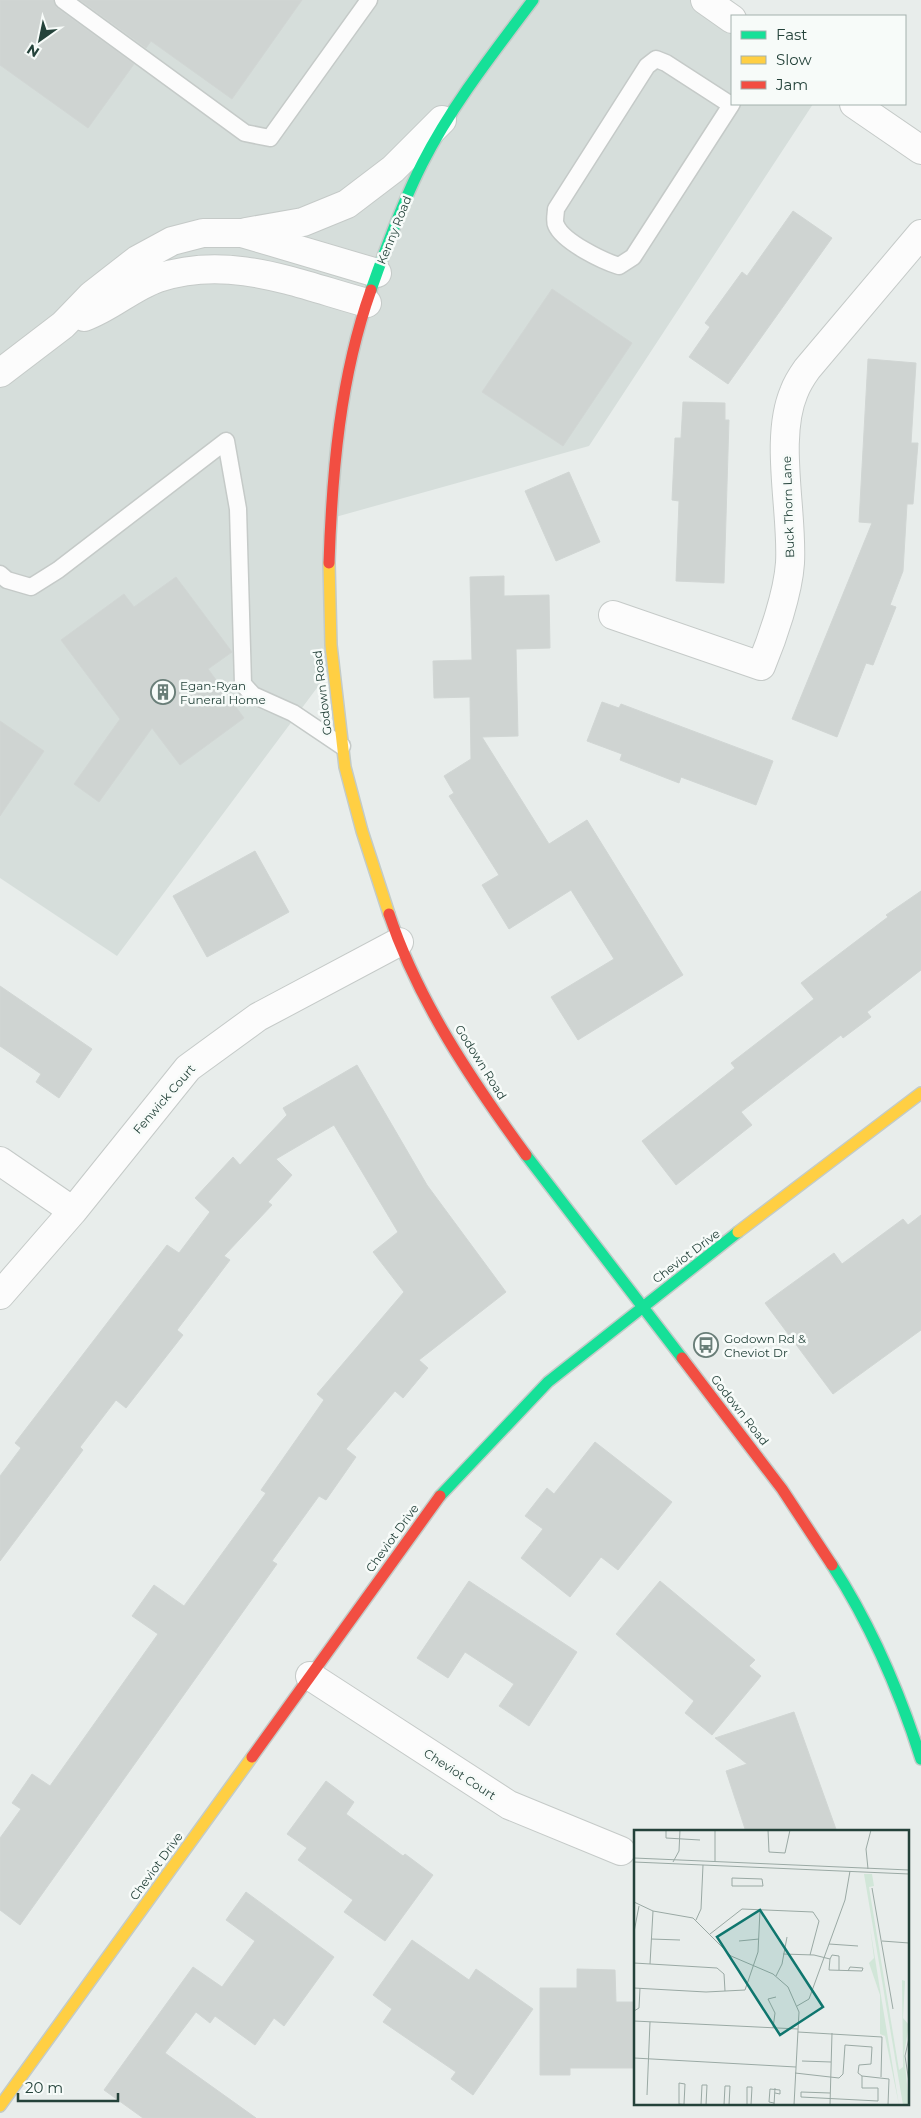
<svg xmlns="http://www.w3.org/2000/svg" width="921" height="2118" font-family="Montserrat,sans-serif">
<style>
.built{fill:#d6dedb}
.building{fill:#cfd4d2;stroke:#d1d6d4}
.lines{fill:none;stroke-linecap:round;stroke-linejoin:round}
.lane-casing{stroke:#c5cac8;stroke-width:19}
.street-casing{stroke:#c5cac8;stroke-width:30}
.fast-casing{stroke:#c3cbc8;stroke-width:14}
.slow-casing{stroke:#c3cbc8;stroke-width:14}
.jam-casing{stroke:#c3cbc8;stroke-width:14}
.lane{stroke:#fcfcfc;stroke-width:16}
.street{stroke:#fcfcfc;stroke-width:28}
.fast{stroke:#16e098;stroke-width:11}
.slow{stroke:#ffcf43;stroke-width:11}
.jam{stroke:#f24e42;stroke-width:11}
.labels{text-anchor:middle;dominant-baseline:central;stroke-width:5;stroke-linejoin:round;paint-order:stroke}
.street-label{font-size:12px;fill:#24423a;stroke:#f7fbf9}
.poi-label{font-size:12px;fill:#24423a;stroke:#f7fbf9;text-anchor:start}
.inset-road{fill:none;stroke:#9aa9a4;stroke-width:1}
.view{fill:#0f766e;fill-opacity:0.15;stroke:#0f766e;stroke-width:2.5}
.inset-edge{fill:none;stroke:#24423a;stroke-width:2.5}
</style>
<rect width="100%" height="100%" fill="#e8edeb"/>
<path class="built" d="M0,0H709L732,17V104H813L589,446L332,518L334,665L117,956L0,878Z"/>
<path class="building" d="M0,0H53L57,8L134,64L88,128L0,65Z
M80,0H302L232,99L151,41L146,48Z
M793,211L832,238L728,384L689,357L710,327L705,323L742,272L747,276Z
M552,289L632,343L563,446L482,392Z
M868,359L916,363L911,443H918L913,504H907L903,571L890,605L896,607L873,665L866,663L837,737L792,719L872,523L859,522Z
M683,402L725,403V420H729L724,583L676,581L679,501L672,500L675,438H681Z
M569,472L600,542L556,561L525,491Z
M504,576V596L549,595L550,648L516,649L518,736L482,737L549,844L587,820L683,975L578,1040L551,997L614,959L571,890L509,929L482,885L499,875L449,796L454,793L444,776L471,759L470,697L434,698L433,661L472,660L470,577Z
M176,577L232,652L208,669L244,718L180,765L152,728L99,802L74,784L120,719L61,640L124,594L134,607Z
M602,702L619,708L621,704L773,761L756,805L681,777L679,783L620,760L622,754L587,741Z
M0,721L44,751L0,816Z
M255,851L289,912L207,957L173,896Z
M921,891V970L867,1012L871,1017L843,1038L841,1035L741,1112L752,1125L676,1185L642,1141L735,1068L731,1063L814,999L801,983L888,917L886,915Z
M0,986L92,1049L59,1098L36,1082L41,1074L0,1046Z
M357,1065L427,1185L506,1292L419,1360L428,1368L403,1398L395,1391L346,1449L356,1457L326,1500L319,1496L272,1561L277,1564L20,1925L0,1910V1838L21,1809L12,1803L32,1774L50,1786L158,1634L132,1616L154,1585L184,1606L266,1493L261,1490L324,1400L317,1394L404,1292L373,1252L398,1232L334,1125L276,1159L292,1175L268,1202L272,1205L224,1256L230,1260L177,1330L183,1335L126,1408L116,1400L80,1447L83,1450L0,1561V1476L21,1448L15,1443L167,1245L179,1253L210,1212L195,1198L233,1157L240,1165L287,1115L283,1108Z
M921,1215V1330L833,1394L765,1303L834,1253L842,1264L903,1219L908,1225Z
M595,1442L672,1502L618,1570L601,1557L570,1597L521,1558L543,1529L525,1516L547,1488L554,1494Z
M469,1581L577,1652L529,1726L499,1706L514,1684L465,1652L448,1678L417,1658Z
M660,1581L755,1660L749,1666L761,1676L712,1735L685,1713L694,1701L616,1634Z
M794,1712L837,1832H746L726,1771L747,1764L715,1738Z
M326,1781L354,1802L346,1814L403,1856L405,1854L433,1875L385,1941L344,1912L353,1900L298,1860L307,1848L287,1834Z
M246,1892L334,1957L284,2026L274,2018L255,2045L215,2016L210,2023L196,2012L165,2053L256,2118H143L104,2090L193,1967L222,1987L255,1941L226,1920Z
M412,1940L469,1980L476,1969L533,2009L473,2095L451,2079L456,2072L383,2022L392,2009L373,1995Z
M577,1969L615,1970L616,2002H635V2068H570V2075H540V1988H577Z"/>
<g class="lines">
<defs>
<path id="lane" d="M63,0L245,133L270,138L369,0
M731,105L666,63L656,59L647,66L556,209C556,213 554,221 556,225C563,242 603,261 619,266L633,257L731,105L732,103
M0,574L7,580L31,587L58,570L226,441L238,509L243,684L253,695L293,713L342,746"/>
<path id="street" d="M705,0L732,19
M854,104L921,150
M246,232L303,222L347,204L393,169L442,120
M84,317C110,308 132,287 158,278C230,254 297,284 367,303
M0,373L63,325L92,295L137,260L172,241L203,233H242L377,273
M613,615L761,666C773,637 788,593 790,563C793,512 774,439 794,392C797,384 802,376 807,369L921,234
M0,1161L73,1211
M0,1295L73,1211L188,1068L258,1017L399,942
M310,1676L509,1805L621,1851"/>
<path id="fast" d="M371,290C386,247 402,204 422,164C452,105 494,52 533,0
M526,1155L682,1358
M440,1496L548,1382L738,1232
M832,1565C871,1625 899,1690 921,1759"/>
<path id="slow" d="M329,563L331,645L345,767L362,831L389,914
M738,1232L921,1093
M0,2106L252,1757"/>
<path id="jam" d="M329,563C332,472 340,377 371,290
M389,914C418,1001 472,1081 526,1155
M682,1358L782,1489L832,1565
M252,1757L440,1496"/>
</defs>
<use href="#lane" class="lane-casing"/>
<use href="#street" class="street-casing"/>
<use href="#fast" class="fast-casing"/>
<use href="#slow" class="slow-casing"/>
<use href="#jam" class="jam-casing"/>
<use href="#lane" class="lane"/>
<use href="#street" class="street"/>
<use href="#fast" class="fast"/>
<use href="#slow" class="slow"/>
<use href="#jam" class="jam"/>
</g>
<defs>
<symbol id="building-ring" viewBox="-11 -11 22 22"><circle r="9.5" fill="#f7fbf9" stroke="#697e78" stroke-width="1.5"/><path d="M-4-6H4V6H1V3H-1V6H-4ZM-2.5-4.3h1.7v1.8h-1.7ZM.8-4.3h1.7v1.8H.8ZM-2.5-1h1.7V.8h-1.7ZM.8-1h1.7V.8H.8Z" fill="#697e78"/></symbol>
<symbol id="bus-ring" viewBox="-11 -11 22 22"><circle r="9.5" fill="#f7fbf9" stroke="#697e78" stroke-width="1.5"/><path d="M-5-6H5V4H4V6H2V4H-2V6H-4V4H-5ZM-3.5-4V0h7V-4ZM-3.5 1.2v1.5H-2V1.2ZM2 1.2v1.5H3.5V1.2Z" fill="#697e78"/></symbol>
</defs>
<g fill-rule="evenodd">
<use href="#building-ring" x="149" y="678" width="28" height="28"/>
<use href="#bus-ring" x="692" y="1331" width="28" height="28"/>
</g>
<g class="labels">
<g class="street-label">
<text transform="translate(394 230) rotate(-68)">Kenny Road</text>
<text transform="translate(788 507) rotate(-92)">Buck Thorn Lane</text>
<text transform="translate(322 693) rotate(-97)">Godown Road</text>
<text transform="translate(481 1062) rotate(58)">Godown Road</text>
<text transform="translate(164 1099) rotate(-49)">Fenwick Court</text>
<text transform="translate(686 1256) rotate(-37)">Cheviot Drive</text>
<text transform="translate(740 1410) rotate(52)">Godown Road</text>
<text transform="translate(392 1538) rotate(-54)">Cheviot Drive</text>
<text transform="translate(460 1774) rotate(33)">Cheviot Court</text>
<text transform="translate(156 1866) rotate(-54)">Cheviot Drive</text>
</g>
<g class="poi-label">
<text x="180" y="685">Egan-Ryan<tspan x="180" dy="14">Funeral Home</tspan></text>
<text x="724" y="1338">Godown Rd &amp;<tspan x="724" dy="14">Cheviot Dr</tspan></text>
</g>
</g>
<g transform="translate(634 1830)">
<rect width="275" height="275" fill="#e8edeb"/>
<path d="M230,44H238L240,56L235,57L265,240L269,237L268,150L271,151L269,188L275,195L270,224L275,275H269ZM236,97L248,172L265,275L251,206L246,204V165L235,133L240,128Z" fill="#d1e6d8"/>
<path class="inset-road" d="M12,0H27M32,0V8L66,10M81,0V31M134,0L135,22L151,23L156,0M0,28L275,40M0,32L275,44M39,32L45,21L46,0M234,39L232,19L237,0M98,48L128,49L129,56H98ZM238,58L259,179M0,72L19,81L59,88L97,126L139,144L154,157L165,182L160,275M62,90L67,79L69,35M0,102L5,76M76,104L108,79L179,82L185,91L176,125M17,109L46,110M105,111L125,109M248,111L275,113M195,114L224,116M149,124L180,125L196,129L195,140L228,141L229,138L216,137L214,141M196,129L198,125L205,126V140M0,133L83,138L90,144L91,161M16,134L19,81M142,146L148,134L153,107M0,158L72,162L111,160L124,122L126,80M163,176L175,169L211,70L216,41M0,181L5,178L6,158M0,191L164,199M139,198L141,183L134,169L142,167M164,202L248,207L247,247M275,208L271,226L275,252M0,228L162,237M168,231L197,232M161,243L205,248L209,244L211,215L238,217L237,234L225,235L224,243L228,246M228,246L255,249L254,275M196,263L167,262V267L244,271V258H228V246M13,265L16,192M140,273L135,272L136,259L146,260V264L141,263M50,274L51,254L45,253V274L58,275M67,275L68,255H73L72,275M90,275L91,256H96L95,275M113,275V257H118L117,275M140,275L141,258M196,275L198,203"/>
<path class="view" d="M126,80L189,177L146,205L83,107Z"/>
<rect width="275" height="275" class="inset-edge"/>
</g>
<rect x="731" y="15" width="175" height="90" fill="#f7fbf9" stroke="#a3b1ad"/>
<rect x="741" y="31" width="25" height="8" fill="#16e098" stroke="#a3b1ad"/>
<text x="776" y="40" font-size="15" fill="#24423a">Fast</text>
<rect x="741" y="56" width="25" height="8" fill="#ffcf43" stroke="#a3b1ad"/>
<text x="776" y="65" font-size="15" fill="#24423a">Slow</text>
<rect x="741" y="81" width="25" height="8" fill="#f24e42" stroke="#a3b1ad"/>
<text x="776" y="90" font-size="15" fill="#24423a">Jam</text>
<g transform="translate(40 40) rotate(213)" stroke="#f7fbf9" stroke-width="4" paint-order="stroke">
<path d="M0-4L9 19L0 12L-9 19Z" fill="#24423a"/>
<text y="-8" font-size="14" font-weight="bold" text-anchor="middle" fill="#24423a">N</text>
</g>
<path d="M18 2093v8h100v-8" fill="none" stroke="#24423a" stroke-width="2.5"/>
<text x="25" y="2093" font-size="15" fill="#24423a" stroke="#f7fbf9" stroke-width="4" paint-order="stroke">20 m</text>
</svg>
